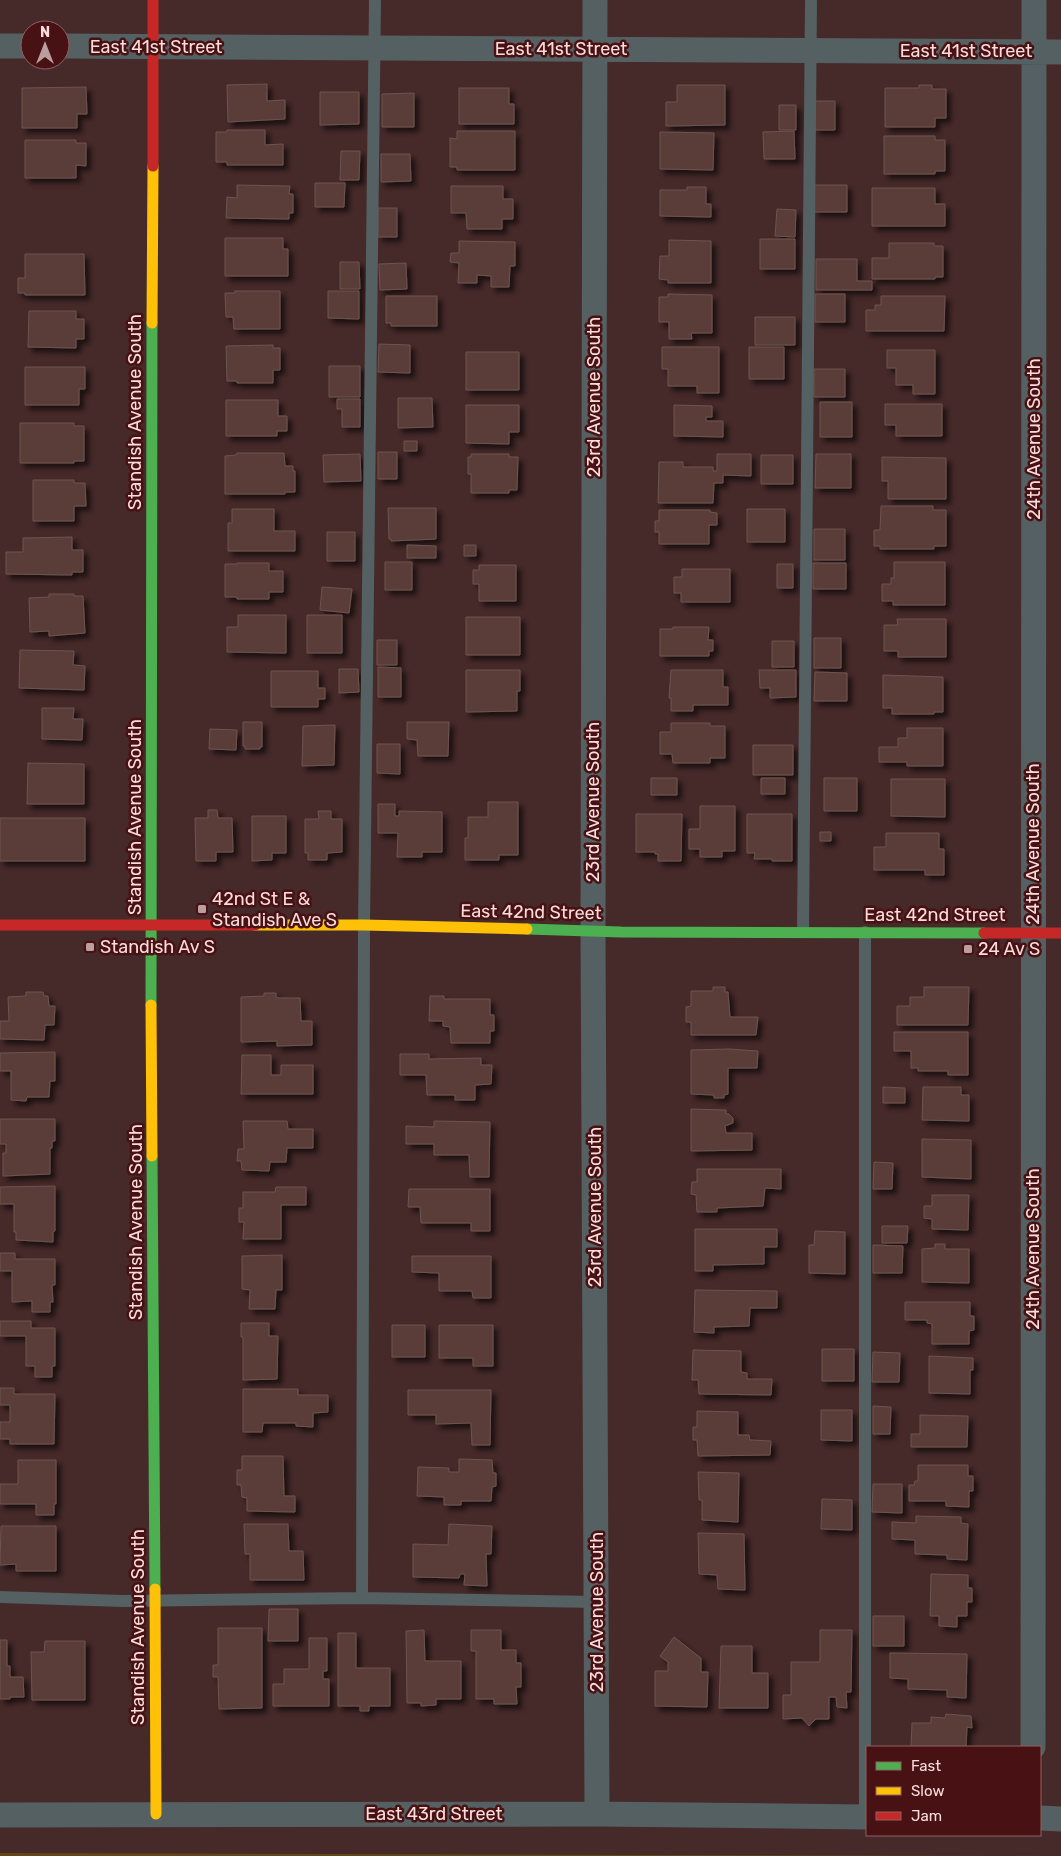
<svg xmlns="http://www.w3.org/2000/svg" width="1061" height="1856" font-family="Rubik,sans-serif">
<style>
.green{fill:#614718}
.building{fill:#5a3e37;stroke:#6c5450;filter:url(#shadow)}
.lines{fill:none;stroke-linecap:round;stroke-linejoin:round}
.lane{stroke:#546061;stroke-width:12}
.street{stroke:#546061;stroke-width:25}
.fast{stroke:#4caf50;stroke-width:11}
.slow{stroke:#ffc107;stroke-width:11}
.jam{stroke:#c62828;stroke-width:11}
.poi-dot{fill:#bb9e9d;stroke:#481113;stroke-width:2}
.labels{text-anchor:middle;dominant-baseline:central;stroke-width:5;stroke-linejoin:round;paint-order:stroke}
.street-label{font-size:18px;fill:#fadddb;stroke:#481113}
.poi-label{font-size:18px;fill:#fadddb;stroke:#481113;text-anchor:start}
</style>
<defs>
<filter id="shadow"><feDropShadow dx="4.5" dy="4.5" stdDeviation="2.5" flood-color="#0009"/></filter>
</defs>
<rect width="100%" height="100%" fill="#462929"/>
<path class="green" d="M0,1853L1061,1856H0Z"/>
<path class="building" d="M267,84V101L285,100V119L228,122L227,85Z
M677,85H725V125L666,126V102H677Z
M919,85H932V89H946V118H935V127H885V88H919Z
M86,87L87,114H77V128H22V88Z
M459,88H509V104H514V124H459Z
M320,92H359V124L320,125Z
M414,93V127H382V94Z
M815,101H835V130H815Z
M779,105H796V130H779Z
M227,130H265V145L283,144V165H227V162H216V132H227Z
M457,131H515V170H457V167H450V138L457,139Z
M794,131L795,159H764L763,132Z
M660,132L714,133L713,170L660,169Z
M884,136H935V140H945V171H935V174H884Z
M25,140H76V143H86V166L76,165V178H25Z
M341,151H360L359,180H340Z
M381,154H410L411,181L381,182Z
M315,183H345L344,207H315Z
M237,185L290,186L289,194H293V213H289V219L226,218L227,197L237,198Z
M814,185H847V212H814Z
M451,186H503V199H513V219H502V229H467L466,213H451Z
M687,187H706V204H711V217L660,216V190H687Z
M872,188H935V204H945V226H872Z
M378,208H397V237H378Z
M777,209L796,210L795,237L775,236Z
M225,238H283V249H288V276H225Z
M760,239H795V269H760Z
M669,240L711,241V283H668V280L659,279L660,256H669Z
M459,241L515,242V266H510L509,287H491V276L477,275V283H458L459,263L450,262L451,253H459Z
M889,243H934V246H943V277H935V279H872V258H889Z
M25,254H84L85,295H25V293H18V278H25Z
M816,259H857V281H872V290H816Z
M340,262H359L360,289H340Z
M406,263L407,289L380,290L379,264Z
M235,291H280V329H234L233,317H226L225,293H235Z
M328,291H359V319L328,318Z
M668,294L712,295V333H691L692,339H669V322H659V297H668Z
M815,294H845V322H815Z
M386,296H437V326H391V323H386Z
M881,296H945L944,331H866V310H875V305H881Z
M29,311H76V319H84V339H76V348L28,347Z
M755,317H795V345H755Z
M379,344L410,345V373L378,372Z
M273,345V348H280V370H273V383H237V381H227L226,346Z
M662,347H719V393H697V386H668V369H662Z
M749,347H784V379H749Z
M887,350H935V394H913V385H896V368H887Z
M466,352H519V390H466Z
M329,366H360V397H329Z
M25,367H85V389H79V405H25Z
M814,369H845V397H814Z
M398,398H432L433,427L398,428Z
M337,399H360V427H342V409H337Z
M226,400H278V416H287V431H277V436H226Z
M820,402H852V437H820Z
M885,404H942V436H896V425H885Z
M466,405H519V432H509V444L466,443Z
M674,405L712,406V417H706V421H723V437L674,436Z
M20,423H74V426H84V461H74V463H20Z
M404,441H417V451H404Z
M378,452H397V479H378Z
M237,453H284L285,466H293V471H295V492H285V494H225V456L236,455Z
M360,454L361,481L324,482L323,455Z
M471,454H509V457H518L517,490H509V493H471V474H468V457H471Z
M717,454H751V476L723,475V483H714L713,503H658L659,462H683V467H713V471H717Z
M816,454H851V488H815Z
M761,455H793V484H761Z
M882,457L946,458V499H888V481H882Z
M33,480H74V483H85L86,506H74V521H33Z
M881,506H933V510H946V546H934V549H880V546H874V530H880Z
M388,508H436V539L391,541V539H389Z
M232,509H274V531H295V551H228V523H232Z
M747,509H785V542H747Z
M659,510H710V512L717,513V525H709V544H659V532H655V521H659Z
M814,529H845V560H814Z
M327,532H355V561H327Z
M72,537V550H83V572H72V575L6,574V552H23V538Z
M407,545L436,546V558H407Z
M464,545H476V556H464Z
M385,562H412V590H385Z
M894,562H945V605H893V601H882V584H891V578H894Z
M237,563H269V571H283V592H269V599H237V597H225V564H237Z
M813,563H846V589H813Z
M777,564H793V588H777Z
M479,565H516V601H479V584H473V570H479Z
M682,569H730V602H681V593H674V577H682Z
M322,587L352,589L349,613L320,610Z
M49,594H74V596H83L85,633L49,636V631L30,632L29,598L49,597Z
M238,615H286V653L227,652V627H238Z
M307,615H342V653H307Z
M466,617H520V655H466Z
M897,619H946V657H898V651H884V625H898Z
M673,627H709L708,640H713V651H709V656H660V629H673Z
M814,638H841V668H814Z
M377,640H397V665H377Z
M772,641H794V667H772Z
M20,650L74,651L73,665L85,666L84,690L19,688Z
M378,667L401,668V697H378Z
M339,669H358L359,692L339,693Z
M466,670H520V691H517V711L466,712Z
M671,670H723V687H728V705H693V711H671V698H669Z
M759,670H796V697L770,698V688H760Z
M271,671H318V688H325V699H318V707H271Z
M815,672L847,673V701H814Z
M883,675L943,677V712H934V714H892V708H883Z
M42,708H74L73,719H83L82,740L42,739Z
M243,722H262V747H260V749H245V746H243Z
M407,722H449L448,756H418L417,740L407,739Z
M671,723H710V726H725V758H710V763H673L672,754H660V732H671Z
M335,725L334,765L302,766L303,726Z
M907,728H943V766H907V762H879V747H898V738H907Z
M210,729L237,730L236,750L209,749Z
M377,744H400V774L377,773Z
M753,745H793V775H753Z
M28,763L84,764V804H27Z
M651,778H677V795H651Z
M761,778H785V794H761Z
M824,778H857V811H824Z
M891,779H945V817L891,816Z
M488,802H518V855H499V860H465V838H468V817H488Z
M378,804H395V816H399V811L442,812V852H422V857H397L398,833H378Z
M700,806H735V851H722V857H700V849H689V829H700Z
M208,810H217L218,818H232L233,852H216V861H196L195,818H208Z
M318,811H331V819H342V852L327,853V860H308V853H305V819H319Z
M636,814H682L681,861H658V854H655V852H636Z
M747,814H792V861H772V859H754L755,853H747Z
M252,816H286V853H272V860L252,861Z
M0,818H85V861H0Z
M820,832H831V841H820Z
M886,833H939V849H944V875H925V870H874V847H886Z
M713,987H725V992H728L730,1017H758L756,1035H691V1022H686V1007L691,1006V991H713Z
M924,987H969L968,1025H897V1006H910V997H924Z
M26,992H43L44,996H48L49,1006H55L54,1025H45L44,1040L0,1039V1021H9L8,997L26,996Z
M264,993H276V997L279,998H300L301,1021H312V1045L277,1046V1041L241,1042V997L264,996Z
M430,996H444V999H490V1015H494V1031H490V1043H451L450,1027L443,1026V1021H429Z
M894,1032H968V1075H948V1071H918V1068H911V1051H894Z
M729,1049L758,1051L757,1068H728V1094L724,1095V1098H714V1095L691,1094V1050Z
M55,1052V1081H50L49,1097H27L26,1101L11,1100V1071H0V1053Z
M400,1054H429V1059L481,1058V1065H492L491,1084L475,1085V1100H455V1095H427L426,1075H400Z
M242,1055H271V1075H281V1065H313V1094H241Z
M883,1087L905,1088V1103H883Z
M923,1087H961V1095H969V1121L922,1120Z
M691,1109L726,1110V1114H729L733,1118V1123L725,1126L726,1133H752V1150L691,1151Z
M0,1119H55V1141H52V1148H50V1174L3,1176V1153H6V1144H0Z
M243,1121H287L288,1129H313V1148H287L286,1162H270L269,1171L242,1170L241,1161H237L238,1149H244Z
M434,1121L490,1122L489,1177H470L469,1155H434V1144H406V1126L434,1127Z
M922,1139L971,1140V1179L922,1177Z
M874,1162L893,1163L892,1189H873Z
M697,1169H781V1189L765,1188L763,1206L717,1208V1212H697L696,1195L691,1194L692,1182H697Z
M55,1186V1231L53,1232V1242L16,1240V1232H14V1204H0V1187Z
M276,1187H306V1205H281V1239H243L244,1222H239V1208H243V1192H275Z
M409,1189H490V1231H471V1223H421L420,1207H408Z
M932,1195H969L968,1230L932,1229V1219L924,1218V1206H932Z
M882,1226H908L907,1243H882Z
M695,1229H777V1247H764V1264L713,1265V1271H695Z
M815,1231L845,1232V1274L809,1273V1245H814Z
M935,1244H945V1249H969V1283L922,1282V1249L935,1248Z
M873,1245L903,1246L902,1273H873Z
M0,1253H15V1259H55V1285H52L53,1302H50V1312H32V1301L12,1302V1271H0Z
M282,1255V1290H276L275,1309H249L250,1290L242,1289V1256Z
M412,1256H491V1298H473L472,1291H439V1273L412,1272Z
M695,1290L777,1291V1308H750L749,1326L714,1327V1333L694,1332Z
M905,1302H970V1316H974V1330L969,1331V1344H932V1324L927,1323V1320H905Z
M0,1321H31V1328H55V1366H52V1377H35V1366H26V1336H0Z
M241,1323H269V1336H278L277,1379L243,1380V1337H241Z
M392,1325H425V1357H392Z
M439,1325H493V1366H473V1358H439Z
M822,1349H854V1381H822Z
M693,1350L741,1351V1372L747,1373V1379H772L771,1395L699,1394L698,1380H692Z
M873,1352L900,1353L899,1382H872Z
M929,1356L973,1358V1370H970V1394L929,1393Z
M0,1388H14V1394H55L54,1444H10V1439H0V1422H10V1405H0Z
M243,1389H298V1395H328V1412L313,1413V1427L296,1426V1423H263L262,1432H243Z
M408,1390H491L490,1445H472L471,1423L436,1424V1415H408Z
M873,1406L891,1407L890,1434H873Z
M821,1410H852V1441L821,1440Z
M697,1411L738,1412V1435H749L750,1440L771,1441L770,1455L698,1456L697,1440H693V1427H697Z
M920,1415L968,1416L967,1447H911V1434H920Z
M242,1456H283L284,1496H295V1512L247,1511V1498L242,1497L241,1485H237V1470H242Z
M459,1459L492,1460L493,1473H496V1486L492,1487L491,1501H461V1505H444V1497L417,1496L418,1467L449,1468V1472H459Z
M18,1460H56V1504H54V1515H36V1504H0V1484H18Z
M918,1465H968V1476H973V1491H969V1507L946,1506V1501H909V1485H914L915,1481H918Z
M698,1472L739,1473L738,1522L702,1520V1500H699Z
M873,1484H902V1513L872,1512Z
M822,1499L852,1500V1530L821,1529Z
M916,1516L961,1517V1523L968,1524L967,1560L947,1559V1555L915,1554V1540L892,1539V1522L916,1523Z
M244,1524H288L289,1551H303L304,1580H250V1554H245Z
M449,1524L492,1526L491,1554H486L487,1586L464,1585L465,1574H460L459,1578L413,1577V1544L448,1545Z
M1,1526H56V1571H16V1564L0,1565Z
M698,1533L744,1534L745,1590L718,1589L717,1575L699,1574Z
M931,1574L968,1575V1588H972V1602H967V1616H957V1627L939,1626V1616H930Z
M269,1609H298V1641H268Z
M873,1616H904V1646H873Z
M218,1628H262V1708L219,1709L218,1677H213V1665H218Z
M424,1630L425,1661H461V1699H436V1705L421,1706V1703H407L406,1631Z
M471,1630H501V1650H516V1663H521V1687H516L517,1704H494V1699H476V1651H471Z
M820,1630H852L851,1692H846L847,1708L837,1707L836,1697H829V1719H816L809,1726L802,1718L783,1719V1695H791V1662H820Z
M338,1633H356V1668H390V1706H369V1711H360V1706H338Z
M674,1637L701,1658V1672H708L707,1707L655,1706V1671H668V1662L660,1656Z
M309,1638H327V1671H323V1679H329V1706H273V1684H284V1669H309Z
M0,1640H7V1666H10V1677H23L24,1697H10V1699H0Z
M45,1641H85V1700H32L31,1652H44Z
M721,1646H752V1673H768V1708H719Z
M890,1653L967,1654L966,1698L947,1697V1690L908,1689V1679L890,1678Z
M946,1714L971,1716L972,1728L967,1727L966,1747H911L912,1723H931V1717L945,1718Z"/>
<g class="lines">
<path class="lane" d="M803,932L811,0
M0,1597L123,1601L362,1598L597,1602
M362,1598L364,925L375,0
M865,1817V932"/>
<path class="street" d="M595,0L593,931L597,1814
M0,46H30
M60,46L1061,52
M1033,1747L1034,0
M0,1815L597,1814L867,1817
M1040,1818L1061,1819"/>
<path class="fast" d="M527,929L621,932L984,933
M151,1005L152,323
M152,1156L155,1589"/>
<path class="slow" d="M152,323L153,166
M255,925H364L527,929
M151,1005L152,1156
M155,1589L156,1814"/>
<path class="jam" d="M153,166V0
M0,925H255
M984,933H1061"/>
</g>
<g class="poi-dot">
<rect x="197" y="904" width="10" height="10" rx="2.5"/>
<rect x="85" y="942" width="10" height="10" rx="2.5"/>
<rect x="963" y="944" width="10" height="10" rx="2.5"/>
</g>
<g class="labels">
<g class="street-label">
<text x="156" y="47">East 41st Street</text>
<text x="561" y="49">East 41st Street</text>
<text x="966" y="51">East 41st Street</text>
<text transform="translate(594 397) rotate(-90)">23rd Avenue South</text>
<text transform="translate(135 412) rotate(-90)">Standish Avenue South</text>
<text transform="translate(1034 439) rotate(-90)">24th Avenue South</text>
<text transform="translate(593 802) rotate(-90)">23rd Avenue South</text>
<text transform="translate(135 817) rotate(-90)">Standish Avenue South</text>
<text transform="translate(1033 844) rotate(-90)">24th Avenue South</text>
<text transform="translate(531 912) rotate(1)">East 42nd Street</text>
<text x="935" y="915">East 42nd Street</text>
<text transform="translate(595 1207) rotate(-90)">23rd Avenue South</text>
<text transform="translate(136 1222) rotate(-90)">Standish Avenue South</text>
<text transform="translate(1033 1249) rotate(-90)">24th Avenue South</text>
<text transform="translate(597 1612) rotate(-90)">23rd Avenue South</text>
<text transform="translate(138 1627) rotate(-90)">Standish Avenue South</text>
<text x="434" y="1814">East 43rd Street</text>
</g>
<g class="poi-label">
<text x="212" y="899">42nd St E &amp;<tspan x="212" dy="21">Standish Ave S</tspan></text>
<text x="100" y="947">Standish Av S</text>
<text x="978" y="949">24 Av S</text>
</g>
</g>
<rect x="866" y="1746" width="175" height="90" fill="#481113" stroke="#8f6363"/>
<rect x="876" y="1762" width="25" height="8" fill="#4caf50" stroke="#8f6363"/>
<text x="911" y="1771" font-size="15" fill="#fadddb">Fast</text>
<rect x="876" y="1787" width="25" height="8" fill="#ffc107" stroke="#8f6363"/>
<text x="911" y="1796" font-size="15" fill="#fadddb">Slow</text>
<rect x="876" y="1812" width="25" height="8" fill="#c62828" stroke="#8f6363"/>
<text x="911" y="1821" font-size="15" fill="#fadddb">Jam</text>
<g transform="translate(45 45)"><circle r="24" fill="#481113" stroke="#8f6363"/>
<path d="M0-4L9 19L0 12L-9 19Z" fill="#bb9e9d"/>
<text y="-8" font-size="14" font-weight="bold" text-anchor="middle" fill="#fadddb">N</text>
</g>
</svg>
